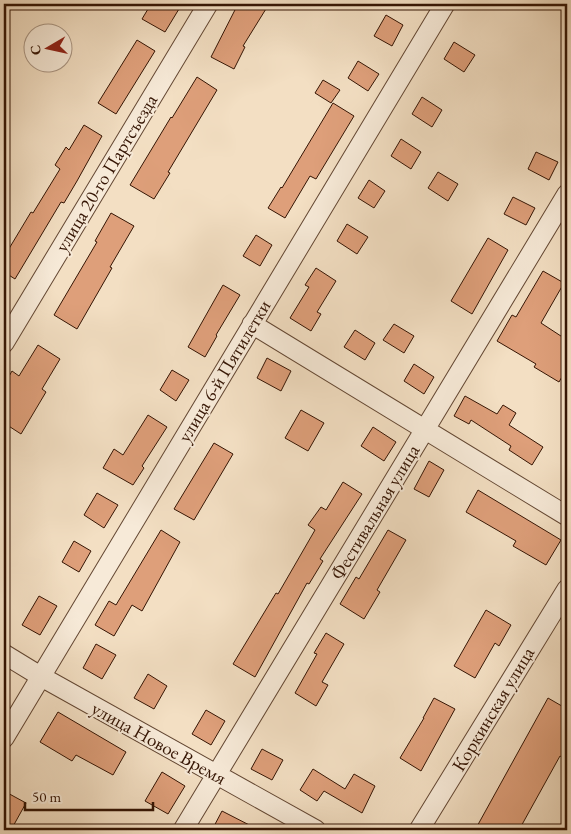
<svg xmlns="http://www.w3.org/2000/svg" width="571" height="834" font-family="'EB Garamond',serif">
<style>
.building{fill:#de9f7a;stroke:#351504}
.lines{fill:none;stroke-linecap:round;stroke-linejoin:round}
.minor-casing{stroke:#644834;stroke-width:21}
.minor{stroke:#f7ead8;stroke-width:19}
.labels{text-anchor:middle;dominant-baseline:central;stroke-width:4;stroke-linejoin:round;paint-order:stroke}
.street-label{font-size:19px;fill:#351504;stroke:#f7ead8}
</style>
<rect width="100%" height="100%" fill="#f3dfc3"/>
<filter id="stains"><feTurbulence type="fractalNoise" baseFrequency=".004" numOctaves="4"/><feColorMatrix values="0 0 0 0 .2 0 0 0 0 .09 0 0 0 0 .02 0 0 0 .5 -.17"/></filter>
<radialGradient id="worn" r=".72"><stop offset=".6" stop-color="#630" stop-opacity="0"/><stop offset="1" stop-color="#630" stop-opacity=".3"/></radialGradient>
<path class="building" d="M151,4H182L165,32L142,19Z
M238,4H269L243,46L245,47L234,69L211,57Z
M386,15L403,25L392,46L374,36Z
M137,40L155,51L116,114L98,103Z
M454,42L475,55L464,72L444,59Z
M358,61L379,74L368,91L348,78Z
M197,77L217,90L168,172L170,173L154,199L130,185L171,117L172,118Z
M323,80L340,90L331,103L315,93Z
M422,97L442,110L432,127L412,114Z
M333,103L354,116L316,179L310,176L285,218L268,208L281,187L282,188Z
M84,125L102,136L77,181L64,203L61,202L15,279L4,272V257L31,212L33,213L60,169L55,165L66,147L69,150Z
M401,139L421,152L411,169L391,156Z
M536,152L558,162L549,180L528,169Z
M438,172L458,184L448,201L428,188Z
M369,180L385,191L374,208L358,198Z
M513,197L535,208L526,225L504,214Z
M111,213L134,226L110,267L112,268L77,329L54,315L97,242L95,241Z
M347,224L368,237L357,254L337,241Z
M256,235L272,245L260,266L243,256Z
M488,238L508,250L472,314L451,301Z
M316,268L336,281L317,312L321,314L311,331L290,318L309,287L305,285Z
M543,271L564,283L541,323L567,340V368L559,382L534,367L536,364L497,341L512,315L516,317Z
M223,285L240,295L216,335L217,336L205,357L188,347Z
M394,324L414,336L404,353L383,340Z
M355,330L375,343L365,360L344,347Z
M38,345L60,359L42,389L46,392L21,434L4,423V385L12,371L19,376Z
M267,358L291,371L281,391L257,378Z
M414,364L434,377L424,394L404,381Z
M172,370L189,380L176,401L160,390Z
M465,396L497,414L503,405L516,413L509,425L543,447L532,465L509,450L511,446L471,420L469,424L454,416Z
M301,410L324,423L308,451L285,438Z
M148,415L167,427L142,466L144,468L133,485L103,468L114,449L123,455Z
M373,427L396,442L384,461L361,446Z
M214,443L233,454L194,520L174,509Z
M429,461L444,470L429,497L414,489Z
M343,482L362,494L320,559L323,561L309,584L307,583L255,677L233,664L276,593L278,594L315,530L308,525L321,507L326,510Z
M478,490L561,540L546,565L513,546L516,541L466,512Z
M97,493L118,505L104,528L84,515Z
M161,530L180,542L142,611L132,605L114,636L95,625L109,601L116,605Z
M388,530L406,540L377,590L380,592L364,619L340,604L356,577L359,579Z
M74,541L91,551L79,572L62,562Z
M39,596L57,606L40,635L22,625Z
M486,610L511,625L499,646L495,643L475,678L454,666Z
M326,633L344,644L322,682L328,685L316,706L295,693L317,654L314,653Z
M96,644L116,655L102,679L83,668Z
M148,674L167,686L154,709L134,698Z
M434,698L455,709L421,771L400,758L424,718H423Z
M548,698L567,709V760L560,756L519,830H475Z
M206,710L225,721L211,745L192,734Z
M58,712L126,752L113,775L76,755L72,761L40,742Z
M262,749L283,760L272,780L251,769Z
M313,769L345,789L354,774L375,786L362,813L324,791L317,801L300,790Z
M162,772L185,786L168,814L145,801Z
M4,791L26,803L11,830H4Z
M222,811L259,830H212Z"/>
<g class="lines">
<defs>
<path id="minor" d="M252,324L567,516
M4,343L208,4
M4,654L40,676L316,830
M4,738L445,4
M183,830L567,194
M419,830L567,589"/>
</defs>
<use href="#minor" class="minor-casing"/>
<use href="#minor" class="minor"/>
</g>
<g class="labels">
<g class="street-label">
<text transform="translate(106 173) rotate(-59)">улица 20-го Партсъезда</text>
<text transform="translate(224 371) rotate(-59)">улица 6-й Пятилетки</text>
<text transform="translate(375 512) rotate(-59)">Фестивальная улица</text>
<text transform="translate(493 709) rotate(-59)">Коркинская улица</text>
<text transform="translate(159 743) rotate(29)">улица Новое Время</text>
</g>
</g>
<rect width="571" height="834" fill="none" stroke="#f3dfc3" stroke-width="20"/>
<rect x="5" y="5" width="561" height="824" fill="none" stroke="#351504" stroke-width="2.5"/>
<rect x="10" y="10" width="551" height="814" fill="none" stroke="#351504"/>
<g transform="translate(48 48) rotate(261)"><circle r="24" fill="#f7ead8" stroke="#a99583"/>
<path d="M0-4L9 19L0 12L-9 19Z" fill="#8f2418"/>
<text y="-8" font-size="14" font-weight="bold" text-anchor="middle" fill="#351504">С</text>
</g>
<path d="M25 802v8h128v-8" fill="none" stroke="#351504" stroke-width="2.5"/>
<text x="32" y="802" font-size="15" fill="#351504" stroke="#f7ead8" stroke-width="4" paint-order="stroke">50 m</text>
<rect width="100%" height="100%" filter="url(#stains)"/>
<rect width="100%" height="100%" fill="url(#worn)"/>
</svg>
